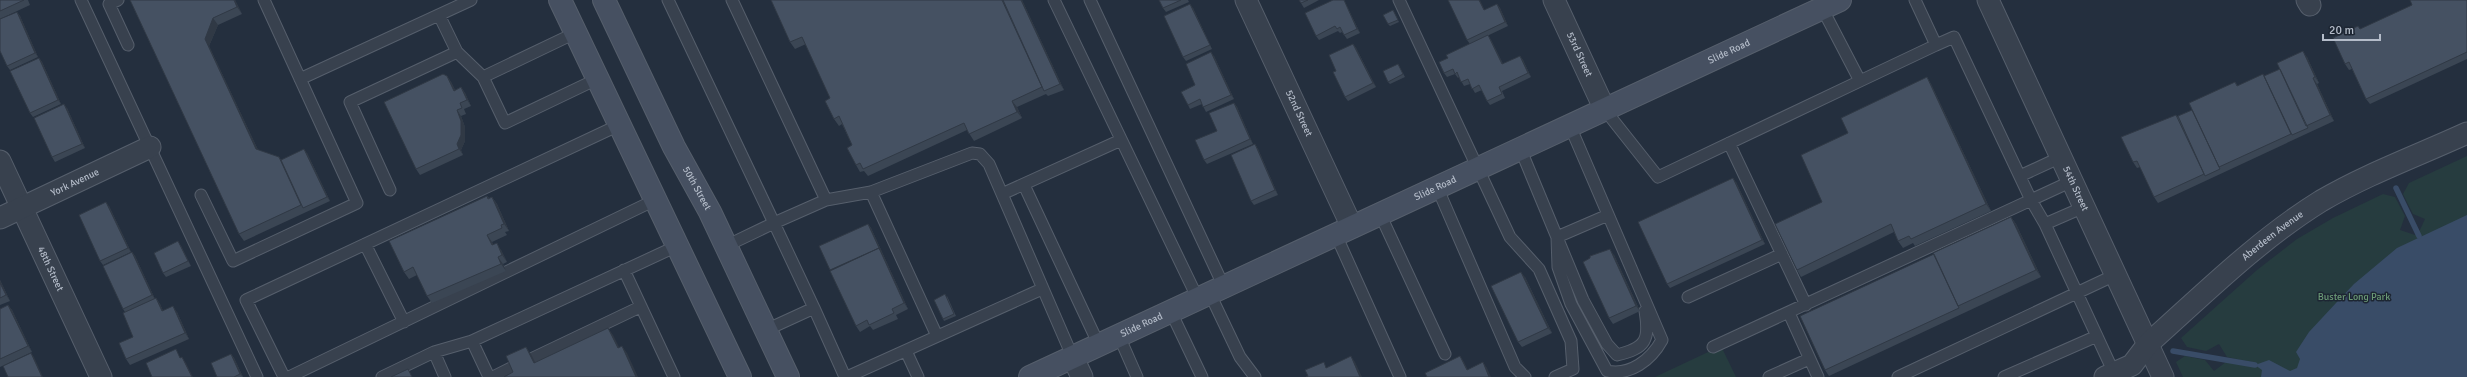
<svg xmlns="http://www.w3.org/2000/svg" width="2467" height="377" font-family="Signika,sans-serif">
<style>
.green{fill:#263c3f}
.water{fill:#394c67}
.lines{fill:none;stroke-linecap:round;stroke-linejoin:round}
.stream{stroke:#394c67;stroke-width:5.5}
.lane-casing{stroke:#565f6c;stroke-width:13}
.street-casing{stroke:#565f6c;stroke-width:23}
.secondary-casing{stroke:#565f6c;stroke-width:24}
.lane{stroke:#38414e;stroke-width:11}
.street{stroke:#38414e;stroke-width:21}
.secondary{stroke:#465061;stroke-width:22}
.wall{fill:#3b4654}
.shaded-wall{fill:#303945}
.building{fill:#455162;stroke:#303945}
.labels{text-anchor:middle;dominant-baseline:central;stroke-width:3;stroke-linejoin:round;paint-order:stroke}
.street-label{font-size:10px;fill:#b4bcc9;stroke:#1d2633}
.park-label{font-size:10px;fill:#6b9a76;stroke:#1d2633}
</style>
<rect width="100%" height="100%" fill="#242f3e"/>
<path class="green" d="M2467,156V377H2183L2176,362L2185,356L2205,360L2214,371L2226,362L2256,367L2257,363L2227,357L2219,344L2206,351L2187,347L2181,338L2257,270L2297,239L2333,218L2383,194L2395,197L2405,216L2400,230L2415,235L2419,232L2425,219L2413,214L2403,194L2409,183Z
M1721,346L1736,377H1655Z"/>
<path class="water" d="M2467,215V377H2261L2262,370L2255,365L2269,360L2290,371L2297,368L2300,359L2296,352L2309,332L2336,303L2354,284L2397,248Z"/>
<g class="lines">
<path class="stream" d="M2396,188L2419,236
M2173,351L2255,365"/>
<defs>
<path id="lane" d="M81,0L257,377
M118,0L109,4L128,45
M668,0L774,223L826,200L871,192L972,153L980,154L989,164L1073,358
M732,0L826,200
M1054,0L1198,299
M1090,0L1224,287
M1399,0L1510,237L1539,269L1571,341L1573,369L1555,377
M1822,8L1860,81L1936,45L1915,0
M439,15L457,52L483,77
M575,33L483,77L505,123L597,79
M1936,45L1954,37L2031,200L2045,224
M300,79L471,0
M1605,110L1658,177L1860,81
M1729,143L1806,305
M1520,148L1583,300L1607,344L1617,355C1646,348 1650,340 1645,311
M2020,176L2061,157
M1024,185L1099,345
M1437,187L1515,367L1525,377
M390,190L350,102L457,52
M871,192L937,336
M1002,194L1121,140
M201,195L233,261L357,203L264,0
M2084,207L2045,224L2114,373
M1380,214L1445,354
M1336,235L1400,377
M1557,237L1558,267L1571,304L1607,371C1630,376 1651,360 1662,340L1570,126
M1557,237L1608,215
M365,244L404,322
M726,246L774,223L814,308
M624,270L674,377
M1210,294L1240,357L1255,377
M1688,297L1782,254
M1171,312L1202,377
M1789,313L1818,377
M766,330L814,308L845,377
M1119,336L1137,377
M472,341L489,377
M1713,347L2072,181
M906,351L918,377
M434,352L472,341L677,246
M533,358L640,307
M284,377L246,300L619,125
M289,377L655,200
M382,377L434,352L445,377
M493,377L513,367
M847,377L1042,289
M1769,377L1809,359
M1898,377L2115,275
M2004,377L2097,336"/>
<g id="street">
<path id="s1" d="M1246,0L1352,227"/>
<path id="s2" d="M1554,0L1605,110"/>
<path id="s3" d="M1988,0L2163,377"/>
<path d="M2307,0L2310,5"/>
<path id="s4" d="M0,161L101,377"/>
<path id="s5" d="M0,218L150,147"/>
<path d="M1073,358L1082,377"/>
<path id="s6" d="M2105,377L2132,365L2148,344C2203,295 2258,240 2321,201C2367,174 2419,155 2467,133"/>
</g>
<g id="secondary">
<path d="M560,0L740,377"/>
<path id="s7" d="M604,0L674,147L710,212L788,377"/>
<path id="s8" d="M1030,377L1840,0"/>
</g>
</defs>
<use href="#lane" class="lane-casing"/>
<use href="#street" class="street-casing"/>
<use href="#secondary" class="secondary-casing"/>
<use href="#lane" class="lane"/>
<use href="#street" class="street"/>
<use href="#secondary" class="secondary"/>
</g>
<path class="wall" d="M0,0H28L30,5L0,19Z
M130,0H235L242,14L218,25L209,46L258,150L279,157L281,160L307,153L330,201L244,241L239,234Z
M771,0H1022L1064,90L1048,96L1046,94L1017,107L1022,118L974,141L967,130L868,176L864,171L860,172L856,165L852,145L842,124L839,126L834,119L830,98L806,44L795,49L790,42Z
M1159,0H1188L1189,2L1166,12L1163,8Z
M1299,0H1319L1304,8Z
M1333,0H1344L1360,33L1347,39L1342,32L1340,33L1338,31L1319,40L1316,36Z
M2467,0V59L2370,104L2366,99L2352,69L2349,70L2345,64L2360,29Z
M1497,4L1500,8L1508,26L1470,44L1467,40L1485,10Z
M1193,8L1212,49L1186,61L1183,57Z
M1393,10L1399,22L1390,26L1388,24Z
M17,12L20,16L38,57L10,70L7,66Z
M1488,35L1491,40L1503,64L1520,56L1523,60L1531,77L1502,91L1505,98L1490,105L1487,101L1482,90L1475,93L1470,84L1464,86L1459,77L1458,78L1455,74L1447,77L1444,73L1448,58Z
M1353,44L1356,48L1376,87L1348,101L1345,97L1336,71Z
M1214,56L1234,99L1206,112L1202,104L1190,109L1188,105L1195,85Z
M2307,57L2319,83L2317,84L2334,121L2158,203L2154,197L2140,167L2137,168L2133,162L2178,116L2192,110L2235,82L2238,86L2264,76Z
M39,58L42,62L61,104L33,117L30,113Z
M1398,64L1405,77L1390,84L1388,82Z
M447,76L451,82L455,90L461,87L465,93L471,106L464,109L466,114L461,116L465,127V141L461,150L463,155L420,175L416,169Z
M1927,77L1931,84L1991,211L1915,246L1913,243L1903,248L1898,241L1894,232L1801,277L1797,270L1822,202L1848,133Z
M1234,103L1237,107L1253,144L1207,164L1204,160L1217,131Z
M67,108L85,148L55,162L52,157Z
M1255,144L1258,149L1278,195L1254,205L1251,201Z
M1736,182L1765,244L1670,288L1667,284Z
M487,196L489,198L492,197L497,204L509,231L505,232L507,235L492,242L493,244L501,250L507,262L503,264L506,271L432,303L427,296L417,275L409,279L404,272Z
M109,206L131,252L103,265L100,261Z
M2011,217L2016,224L2041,277L1829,376L1825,370L1934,254Z
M868,224L871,228L908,309L896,315L898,319L873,330L870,326L860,332L856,326Z
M181,246L191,266L166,277L163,273Z
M132,252L135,256L155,299L156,298L160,304L163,311L177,312L189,339L130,365L126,359L133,337L125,312L123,309Z
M1614,255L1640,311L1613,324L1609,318Z
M1525,277L1552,333L1522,347L1518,342Z
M0,280L10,301L0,305Z
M947,296L956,316L944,321L943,319Z
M8,305L12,310L32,352L0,367V309Z
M231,354L234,358L243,377H217Z"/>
<path class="shaded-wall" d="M234,0H235L242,14L237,7Z
M1021,0H1022L1064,90L1060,84Z
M1344,0L1360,33L1357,29Z
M1479,0H1480L1487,15L1484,10Z
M1190,4L1193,8L1212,49L1210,45Z
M1497,4L1500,8L1508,26L1505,22Z
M17,12L20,16L38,57L35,53Z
M213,18L218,25L209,46L261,156L256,149L205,39Z
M1488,35L1491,40L1505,68L1502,64Z
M1353,44L1356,48L1376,87L1373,83Z
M2303,51L2307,57L2319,83L2315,77Z
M1211,52L1214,56L1234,99L1231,95Z
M1520,56L1523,60L1531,77L1528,73Z
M39,58L42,62L61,104L58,100Z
M447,76L451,82L458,96L454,91Z
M1927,77L1931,84L1991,211L1986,204Z
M2313,78L2317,84L2334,121L2330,115Z
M461,87L465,93L471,106L467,100Z
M1012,101L1017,107L1022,118L1017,112Z
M1234,103L1237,107L1253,144L1250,139Z
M64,104L67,108L85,148L82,144Z
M457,110L461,116L465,127V141L461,150L463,155L459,149L457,144Z
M1255,144L1258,149L1278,195L1275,190Z
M304,149L307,153L330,201L327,197Z
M1733,178L1736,182L1765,244L1762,240Z
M492,197L497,204L509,231L504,224Z
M106,202L109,206L131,252L128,248Z
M2011,217L2016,224L2041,277L2036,270Z
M868,224L871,228L908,309L904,303Z
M487,235L492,242L497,252L492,245Z
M178,241L181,246L191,266L188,261Z
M497,243L501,250L507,262L502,255Z
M1610,249L1614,255L1640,311L1636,306Z
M132,252L135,256L155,299L152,295Z
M498,257L503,264L506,271L501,264Z
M1521,272L1525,277L1552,333L1548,328Z
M0,280L10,301L6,295L0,283Z
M156,298L160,304L166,317L162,311Z
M8,305L12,310L32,352L28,346Z
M173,306L177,312L189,339L185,333Z
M608,328L613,335L623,355L618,348Z
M622,346L627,353L638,377H636Z
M526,347L531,354L539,370L534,363Z
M31,353L34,357L43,377H42Z
M231,354L234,358L243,377L240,374Z
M1351,356L1355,362L1362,377H1360Z
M1460,356L1464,362L1471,376L1467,370Z
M182,357L186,363L193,377H192Z
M1483,362L1487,368L1491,377H1489Z"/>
<path class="building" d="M0,0H24L0,11Z
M130,0H234L237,7L213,18L205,39L256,149L279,157L301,205L239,234Z
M771,0H1002L1042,87L1012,101L1017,112L969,134L964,123L863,169L860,163L856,165L847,148L852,145L839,116L834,119L825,101L830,98L802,37L790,42Z
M1003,0H1021L1060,84L1044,91Z
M1159,0H1181L1163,8Z
M1299,0H1308L1301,3Z
M1333,0H1344L1357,29L1344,35L1340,27L1337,29L1335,26L1316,36L1305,13Z
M1448,0H1479L1484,10L1497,4L1505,22L1467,40Z
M2410,0H2467V52L2366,99L2349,62L2345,64L2333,38L2358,26L2360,29L2412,5Z
M1190,4L1210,45L1183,57L1164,16Z
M1393,10L1398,20L1388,24L1383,15Z
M17,12L35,53L7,66L0,51V19Z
M1488,35L1502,64L1520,56L1528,73L1499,87L1502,94L1487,101L1479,85L1472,89L1468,79L1461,82L1457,72L1455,74L1453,69L1444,73L1439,62L1448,58L1446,55Z
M1353,44L1373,83L1345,97L1333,72L1336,71L1329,55Z
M2303,51L2315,77L2313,78L2330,115L2306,126L2277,63Z
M1211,52L1231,95L1203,107L1200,99L1188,105L1181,92L1195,85L1186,64Z
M39,58L58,100L30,113L10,71Z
M1398,64L1403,74L1388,82L1383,71Z
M2280,69L2308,128L2292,135L2264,76Z
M443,74L447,76L454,91L461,87L467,100L460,103L462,108L457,110L461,121V135L457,144L459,149L416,169L384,102Z
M2263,74L2291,134L2219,167L2189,103L2235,82L2237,86Z
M1927,77L1986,204L1911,239L1909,236L1898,241L1891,224L1797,270L1775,224L1822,202L1801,155L1848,133L1841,118Z
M1234,103L1250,139L1204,160L1195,140L1217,131L1209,113Z
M64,104L82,144L52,157L34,118Z
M2192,110L2220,169L2205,176L2178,116Z
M2176,115L2204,174L2154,197L2137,161L2133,162L2121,137Z
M1255,144L1275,190L1251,201L1231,155Z
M304,149L327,197L303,208L281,160Z
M1733,178L1762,240L1667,284L1638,222Z
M487,196L488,199L492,197L504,224L501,225L502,228L487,235L492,245L497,243L502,255L498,257L501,264L427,296L413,267L404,272L389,241Z
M106,202L128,248L100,261L79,215Z
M2011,217L2036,270L1958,306L1933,253Z
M868,224L880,250L879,248L830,270L819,246Z
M178,241L188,261L163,273L154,253Z
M879,248L904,303L892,309L894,313L869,325L867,320L856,326L830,271Z
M1610,249L1636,306L1609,318L1583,262L1590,258V256Z
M132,252L152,295L123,309L103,266Z
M1934,254L1959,308L1825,370L1800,316Z
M1521,272L1548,328L1518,342L1491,286Z
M0,283L6,295L0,298Z
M945,294L954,314L943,319L934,300Z
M156,298L162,311L173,306L185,333L126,359L119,343L133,337L123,313Z
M8,305L28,346L0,359V309Z
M608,328L618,348L622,346L636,377H504L513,372L506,356L526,347L534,363Z
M176,349L180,358L182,357L192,377H152L146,363Z
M31,353L42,377H8L3,366Z
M231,354L240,374L234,377H217L211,363Z
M1351,356L1360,377H1306L1308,376L1305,370L1324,362L1326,368Z
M1460,356L1467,370L1483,362L1489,377H1427L1425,373Z
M408,369L412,377H391Z"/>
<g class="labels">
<g class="street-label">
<text stroke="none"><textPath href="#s8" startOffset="771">Slide Road</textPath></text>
<text stroke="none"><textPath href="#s2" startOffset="60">53rd Street</textPath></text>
<text stroke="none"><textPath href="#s1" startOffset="125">52nd Street</textPath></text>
<text stroke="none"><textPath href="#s5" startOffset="83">York Avenue</textPath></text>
<text stroke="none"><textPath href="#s7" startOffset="210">50th Street</textPath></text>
<text stroke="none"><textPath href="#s8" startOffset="447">Slide Road</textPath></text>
<text stroke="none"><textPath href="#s3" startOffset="208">54th Street</textPath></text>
<text stroke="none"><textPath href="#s6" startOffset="221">Aberdeen Avenue</textPath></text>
<text stroke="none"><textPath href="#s4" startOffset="119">48th Street</textPath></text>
<text stroke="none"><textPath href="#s8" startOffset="123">Slide Road</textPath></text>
</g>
<g class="park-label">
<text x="2354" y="297">Buster Long Park</text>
</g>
</g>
<path d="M2323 34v6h57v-6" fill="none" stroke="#b4bcc9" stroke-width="2"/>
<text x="2329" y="34" font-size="12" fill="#b4bcc9" stroke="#1d2633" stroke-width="3" paint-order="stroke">20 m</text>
</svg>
